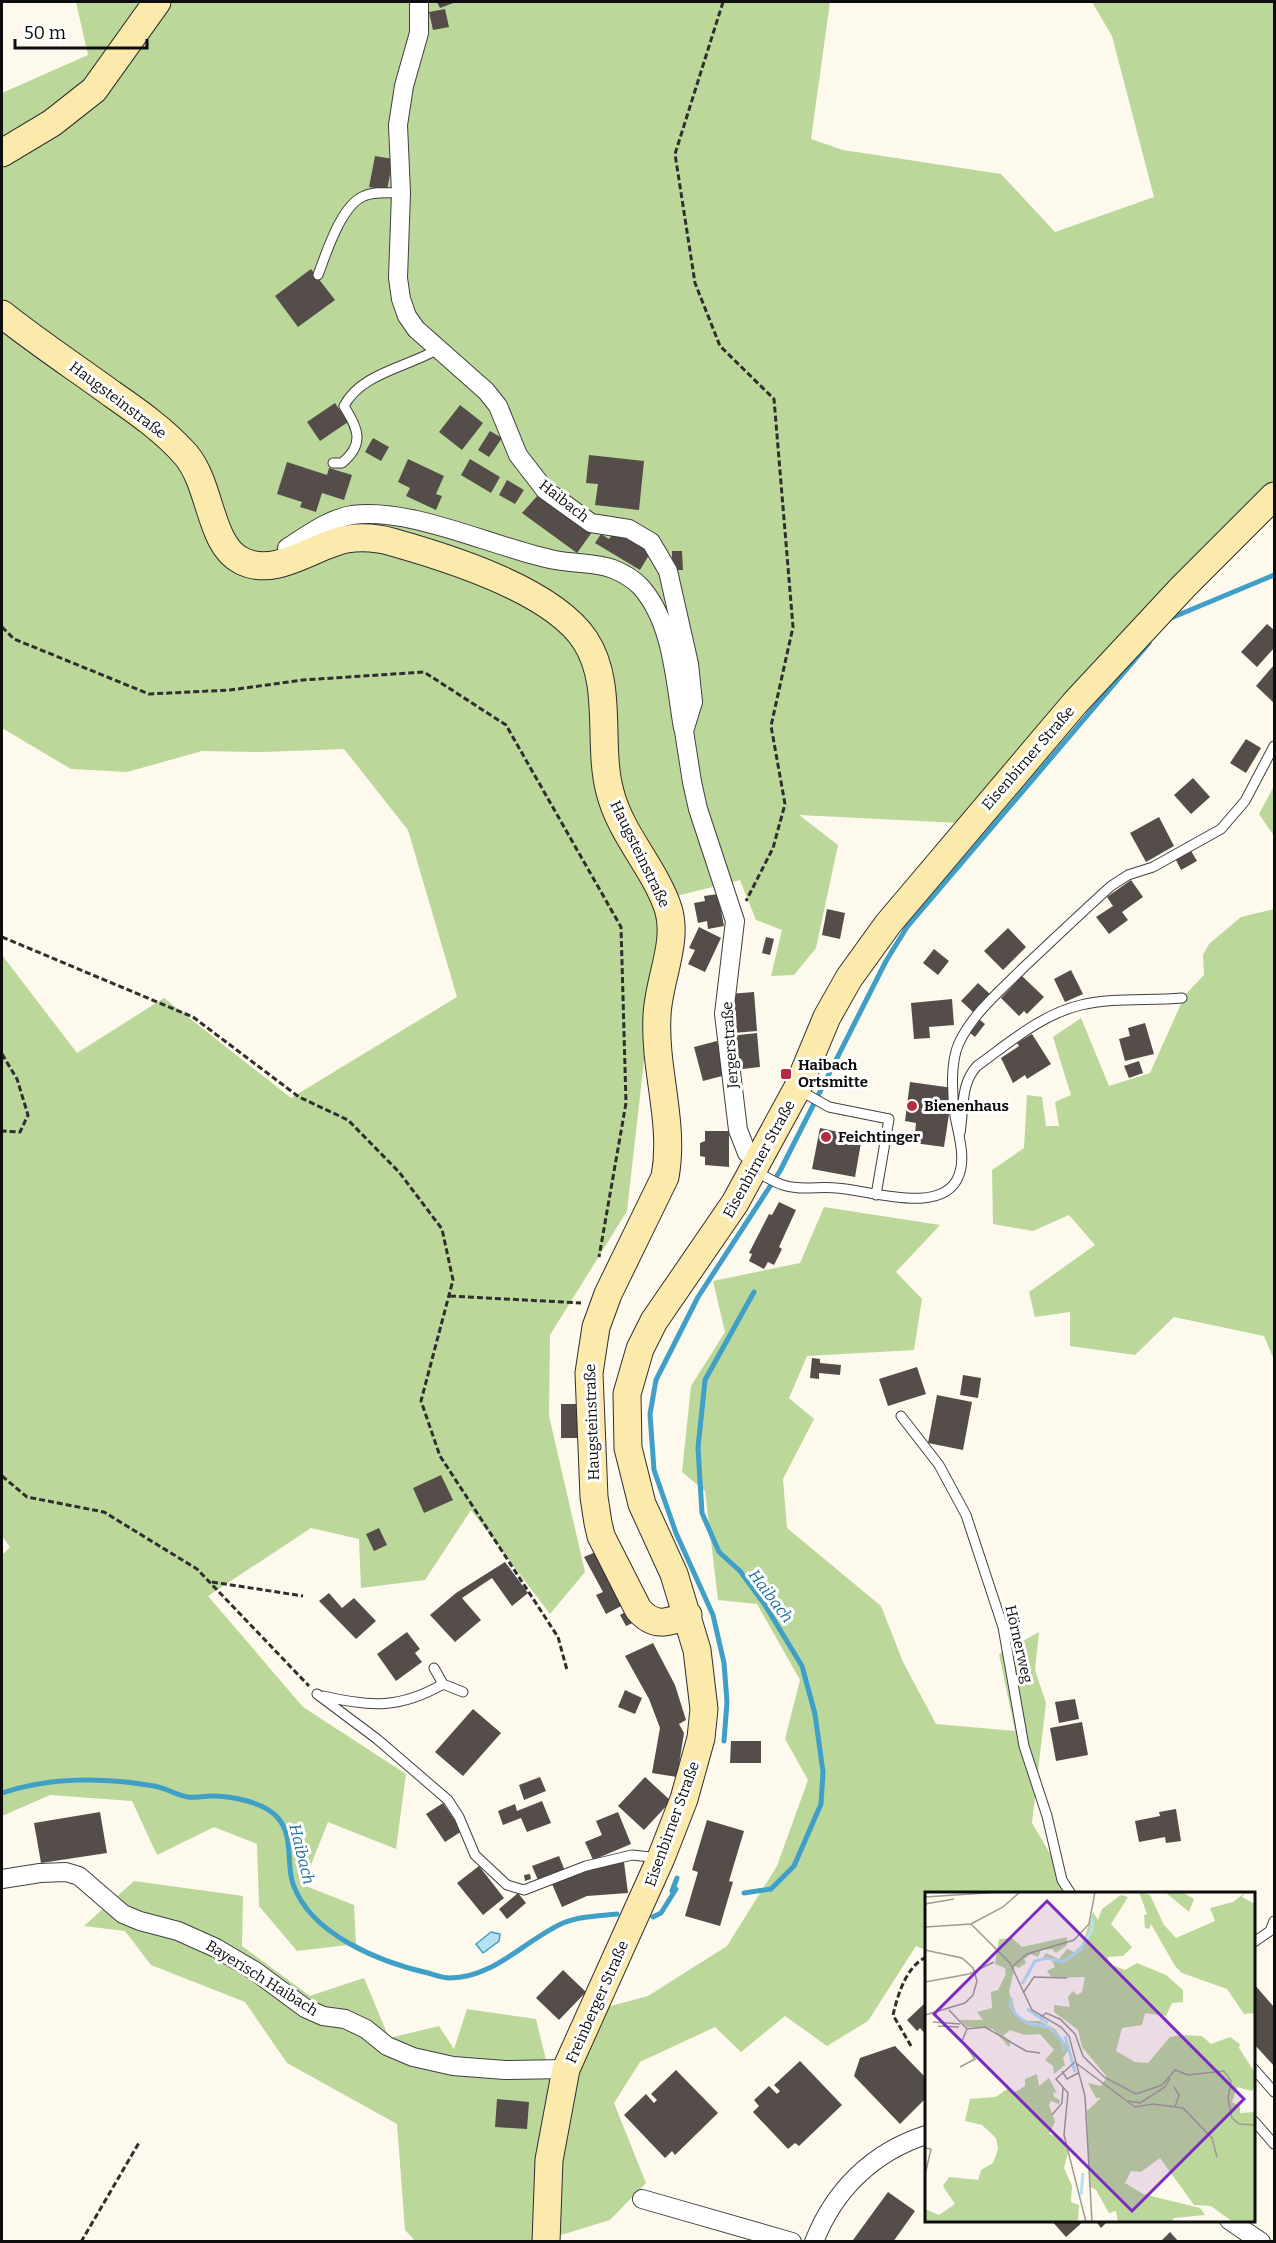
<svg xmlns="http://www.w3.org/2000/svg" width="1276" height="2243" font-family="Bitter,serif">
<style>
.forest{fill:#bbd799}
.water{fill:#b5e2f3;stroke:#3f9fc7;stroke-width:1.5}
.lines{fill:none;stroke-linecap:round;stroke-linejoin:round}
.stream{stroke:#3f9fc7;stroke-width:5}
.building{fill:#554d4a}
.service-casing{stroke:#404040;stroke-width:11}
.minor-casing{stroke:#404040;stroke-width:20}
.secondary-casing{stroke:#2f2f2f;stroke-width:29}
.path{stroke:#2f2f2f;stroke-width:3;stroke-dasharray:6 3;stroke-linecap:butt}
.service{stroke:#fff;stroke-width:9}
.minor{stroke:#fff;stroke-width:18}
.secondary{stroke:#fbeaab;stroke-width:27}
.poi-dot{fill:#b62b40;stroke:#fff;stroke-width:2}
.labels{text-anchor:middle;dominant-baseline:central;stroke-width:6;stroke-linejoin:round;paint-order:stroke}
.street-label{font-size:15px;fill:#0d0d0d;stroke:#fff}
.poi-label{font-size:15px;font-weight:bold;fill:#0d0d0d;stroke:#fff;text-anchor:start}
.water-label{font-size:16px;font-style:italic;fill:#1c6f99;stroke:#fff}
.inset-river{fill:none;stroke:#b5e2f3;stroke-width:3}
.inset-road{fill:none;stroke:#9e9b93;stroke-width:1.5}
.view{fill:#7b2cbf;fill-opacity:0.15;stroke:#7b2cbf;stroke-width:3}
.inset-edge{fill:none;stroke:#0d0d0d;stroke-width:3}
</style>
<rect width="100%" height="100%" fill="#fef9ed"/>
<path class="forest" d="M76,2H830L811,139L843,150L1001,174L1055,232L1154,197L1112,36L1092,2H1274V488L959,823L799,815L838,845L816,948L794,975L771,976L782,930L756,920L740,880L657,901L658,937L627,1211L550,1335L549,1416L585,1572L550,1614L471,1510L425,1580L361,1588L359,1539L311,1528L208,1596L303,1707L406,1774L396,1849L328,1822L303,1885L354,1905L356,1944L297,1951L259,1906L257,1844L214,1827L157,1855L132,1801L50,1795L2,1816V1555L10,1547L2,1536V955L77,1053L164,998L291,1098L457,997L408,830L344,749L263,752L202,751L127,772L71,769L2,728V93L88,55Z
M1274,786V836L1259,814Z
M1274,909V1360L1264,1336L1174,1317L1135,1355L1070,1346V1312L1035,1317L1029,1292L1095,1245L1069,1215L1033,1231L993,1224L992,1170L1024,1148L1027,1095L1042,1097L1046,1126H1059L1055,1102L1071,1095L1053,1037L1081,1018L1109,1086L1150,1073L1185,995L1204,975L1203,955L1209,944L1241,917Z
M824,1207L940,1225L896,1272L922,1299L914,1350L807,1356L789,1398L814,1419L783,1479L787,1528L881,1606L903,1662L936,1724L1015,1731L999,1654L1039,1632L1035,1670L1046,1703L1032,1823L1073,1893L926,1894V1950L916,1946L868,2021L827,2046L785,2016L741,2052L715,2027L640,2062L614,2103L646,2183L610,2220L561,2235L556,2242L415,2241L405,2230L397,2124L287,2063L245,2002L151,1965L125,1931L84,1926L134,1881L243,1896L242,1946L310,1996L364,1978L389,2038L439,2026L454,2049L467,2009L536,2019L546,2060L570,2079L603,2008L648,1996L727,1946L777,1866L808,1780L785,1739L800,1680L757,1604L718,1600L705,1491L682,1472L691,1386L725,1332L713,1281L800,1263Z"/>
<path class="water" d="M491,1932L500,1934L499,1941L483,1953L476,1944Z"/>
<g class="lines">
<path class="stream" d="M1171,618L1274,575
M724,1741L727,1702L724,1663L713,1615L676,1533L654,1470L650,1414L656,1380L698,1297L780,1171L886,961L907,927L1149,643
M2,1793C49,1777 105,1777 154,1786C166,1788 176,1795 188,1797C196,1798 203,1796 211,1796C232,1796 264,1802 278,1818C294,1836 286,1865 293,1884C311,1935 380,1962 428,1973C435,1975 443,1978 450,1978C494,1978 525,1940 563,1923C580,1916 599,1916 617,1914
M672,1891L677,1878
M744,1893L771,1889L794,1866L821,1804L823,1772L815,1714L802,1666L765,1605L740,1571L719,1552L702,1513L698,1448L705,1380L754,1292
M653,1917L661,1913L676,1889"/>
</g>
<path class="building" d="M437,2H456L440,8Z
M445,9L449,27L433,30L429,12Z
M375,156L393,159L387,190L369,187Z
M311,269L335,300L298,327L275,296Z
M335,403L348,422L320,441L307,422Z
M460,405L483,423L462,450L439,432Z
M490,431L502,438L489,457L478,450Z
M373,438L389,447L381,461L365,452Z
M589,455L644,461L639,510L595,505L598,484L586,483Z
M408,459L444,476L436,494L442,496L436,510L406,496L410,488L398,482Z
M470,459L500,477L491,493L461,475Z
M287,462L327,475L329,468L352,475L344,500L322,493L316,512L300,507L302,502L277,494Z
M507,480L524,490L515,504L499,495Z
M539,494L595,528L577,553L522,513Z
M613,533L621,538L624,533L652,550L640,570L595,543L601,534L609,539Z
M672,551H682L683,570H672Z
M1267,624L1274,630V648L1257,667L1241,652Z
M1274,665V703L1256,686Z
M1246,739L1261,748L1246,773L1230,763Z
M1193,778L1210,797L1191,814L1174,795Z
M1159,817L1174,846L1146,862L1130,833Z
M1190,849L1197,861L1181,870L1175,858Z
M1131,880L1143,897L1122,912L1128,920L1109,934L1096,917L1113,906L1107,897Z
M718,894L724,926L708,929L707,921L698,923L694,903L705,901L704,896Z
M827,909L845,913L840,939L822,935Z
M699,927L721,938L705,972L688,964L695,950L689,948Z
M1008,928L1026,947L1003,970L984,951Z
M766,937L774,939L770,955L762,953Z
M934,949L949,961L938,975L923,963Z
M1071,970L1083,994L1065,1002L1054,979Z
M1022,976L1044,997L1027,1014L1024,1011L1019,1016L1001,998Z
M978,983L990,994L973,1012L961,1001Z
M754,992L757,1031L733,1033L729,994Z
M952,999L954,1025L929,1027L930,1038L914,1039L911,1003Z
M980,1020L985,1024L975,1037L970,1033Z
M1145,1023L1154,1054L1125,1061L1119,1039L1130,1036L1128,1028Z
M757,1033L760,1067L734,1070L730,1036Z
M1032,1034L1051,1064L1027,1079L1025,1075L1013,1083L1001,1058L1019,1046L1017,1043Z
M717,1041L726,1075L703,1081L694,1047Z
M1139,1061L1143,1073L1129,1078L1124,1066Z
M910,1082L953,1088L944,1147L914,1143L916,1123L905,1121Z
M820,1128L862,1137L855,1177L812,1169Z
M705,1131H729V1167L705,1165V1157L700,1156V1143L705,1141Z
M779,1202L796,1210L779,1247L782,1249L774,1265L768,1262L764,1269L749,1261L752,1254L749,1253L769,1214L772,1215Z
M812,1358L820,1359V1363L841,1365L840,1375L819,1373V1379L810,1378Z
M917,1367L926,1394L888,1406L879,1379Z
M963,1375L981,1378L978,1398L960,1395Z
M937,1395L972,1402L963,1450L928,1443Z
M561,1404H581V1438H561Z
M441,1475L453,1500L424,1513L413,1488Z
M379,1528L387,1545L374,1551L366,1534Z
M600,1550L627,1603L606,1614L596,1595L603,1592L584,1557Z
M505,1562L528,1593L512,1606L492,1578L462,1598L481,1620L455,1642L430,1615L456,1593Z
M329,1593L342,1608L354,1598L376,1621L356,1639L319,1601Z
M629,1610L635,1622L626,1626L620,1615Z
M407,1632L420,1649L415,1653L422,1662L396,1681L377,1654Z
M653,1643L675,1685L686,1720L679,1724L684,1733L677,1777L652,1773L660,1728L649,1699L625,1656Z
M625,1690L642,1698L635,1714L618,1707Z
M1075,1699L1079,1719L1059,1723L1055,1702Z
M473,1709L501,1733L463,1776L435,1752Z
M1082,1722L1088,1755L1056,1761L1050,1728Z
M731,1741H761V1763H730Z
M540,1777L546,1791L524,1800L519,1785Z
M645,1777L671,1801L644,1830L618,1806Z
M542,1801L551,1823L527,1832L521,1818L503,1825L498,1811L515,1804L517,1811Z
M443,1803L462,1831L445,1842L426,1814Z
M1176,1809L1181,1841L1166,1843L1165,1837L1139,1842L1135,1821L1160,1816L1159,1812Z
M100,1812L107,1853L41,1863L34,1823Z
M618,1812L631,1844L593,1860L585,1842L602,1835L596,1821Z
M707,1820L744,1831L729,1881L733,1882L720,1926L685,1916L698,1872L692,1870Z
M559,1856L565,1871L538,1880L532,1866Z
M624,1862L628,1893L587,1896L562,1907L552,1884L601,1866Z
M479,1866L504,1898L483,1915L457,1883Z
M530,1874L531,1879L525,1881L524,1875Z
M518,1893L526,1903L507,1919L499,1909Z
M563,1970L586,1992L559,2020L536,1998Z
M1254,1984L1274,2007V2066L1254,2044Z
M925,2003L926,2004V2035L920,2028L917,2031L907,2020Z
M895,2046L926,2078V2098L900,2124L854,2076L860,2058Z
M800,2061L842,2105L799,2146L795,2143L788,2149L753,2112L759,2106L754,2100L769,2086L777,2094L780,2091L774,2085Z
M676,2070L718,2113L675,2155L672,2151L665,2158L624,2115L646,2094L654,2103L657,2100L651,2094Z
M497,2099L529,2102L527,2129L495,2127Z
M888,2192L915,2211L893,2242H855L853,2240Z
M1051,2220H1085L1066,2237Z
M1095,2220H1109L1101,2228Z
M1170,2232L1179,2242H1160Z"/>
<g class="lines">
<defs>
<path id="service" d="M318,275C326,254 341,205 364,196C375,191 389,193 401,193
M333,463H342C366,443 357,428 344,406C361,373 408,367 438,349
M799,1090L829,1107L889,1119L876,1195
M960,1133C964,1110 960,1084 977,1066C1009,1043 1042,1014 1081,1005C1113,997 1149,1001 1182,998
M754,1170C763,1175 773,1182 783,1185C800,1191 819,1186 837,1188C869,1190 944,1217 959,1175C966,1157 958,1133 955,1116C952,1095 950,1062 959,1043C973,1013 1001,990 1024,967C1053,940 1081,913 1111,886L1128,875L1153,867L1221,829L1245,801L1274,746
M901,1416L939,1465L966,1515L1003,1627L1024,1746L1047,1816L1062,1880L1071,1894
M434,1668L443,1684
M317,1694L377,1739L448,1800L459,1817L475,1855L507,1885L524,1890L586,1866L632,1855L659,1858
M323,1696C370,1707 400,1709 443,1684L463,1692
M1254,1942L1270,1931L1274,1921
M1254,2069L1274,2092
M1254,2121L1274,2144"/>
<path id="minor" d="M419,2V33L404,86L398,125L401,193L398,278L401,299L407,316L416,329L486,391L498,406L518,455L545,490L591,523L629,529L651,542L668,571L689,664L693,702L684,731L692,782L698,809L735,921L724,1014L738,1130L747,1153L758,1161
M292,559L287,548C306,536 328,519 352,515C413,507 494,548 555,560C574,564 595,562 613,569C623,573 633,579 640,586C673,622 675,682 683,728
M2,1879L40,1873L66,1872L79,1876L123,1914L140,1921L178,1931L216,1948L255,1971L305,2008L323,2016L345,2019L366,2029L387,2046L413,2057L453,2066L505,2070L566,2069
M642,2199L792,2242
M1229,2220L1261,2242
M814,2242C834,2190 873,2152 926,2135"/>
<path id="secondary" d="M2,153L52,123L94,90L157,2
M2,314C37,342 75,367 112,394C138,412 165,431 186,455C212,486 209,545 242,561C277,578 314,545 347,539C361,537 378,538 392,542C449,558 552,590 585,640C614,684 597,744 610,792C621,835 654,867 668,908C679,942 658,981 657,1016C654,1070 675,1123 665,1177L608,1294L596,1327L589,1373L594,1497L598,1523L601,1536L638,1609C654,1628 667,1623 688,1615
M546,2242L549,2160L566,2069L661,1858L684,1799L701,1738L704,1709L697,1650L674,1574L642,1504L628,1448L627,1394L640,1349L654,1321L735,1203L797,1089L827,1017L849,978L888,924L1075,703L1183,587L1274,496"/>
</defs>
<use href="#service" class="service-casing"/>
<use href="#minor" class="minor-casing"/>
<use href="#secondary" class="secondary-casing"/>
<path class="path" d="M723,2L675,154L695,283L720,346L774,399L793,627L771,726L785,804L773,848L746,901
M2,627L14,639L149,694L230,690L303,680L424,672L506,725L621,927L626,1103L599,1257
M2,937L193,1017L299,1097L348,1120L399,1172L442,1229L453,1280L421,1401L440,1456L558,1637L567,1670
M2,1054L17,1079L28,1115L20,1132L2,1131
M450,1296L581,1303
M2,1476L27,1497L104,1512L197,1569L309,1686
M212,1582L303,1596
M911,2046L893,2015C898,1994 906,1967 926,1957
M81,2242L140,2141"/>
<use href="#service" class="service"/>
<use href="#minor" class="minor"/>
<use href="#secondary" class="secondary"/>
</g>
<g class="poi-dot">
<rect x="780" y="1068" width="12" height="12" rx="3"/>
<circle cx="912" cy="1106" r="6"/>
<circle cx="826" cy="1137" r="6"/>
</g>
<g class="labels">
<g class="street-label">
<text transform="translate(118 400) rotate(37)">Haugsteinstraße</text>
<text transform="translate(564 501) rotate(38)">Haibach</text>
<text transform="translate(1028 758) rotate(-49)">Eisenbirner Straße</text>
<text transform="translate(640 854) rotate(64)">Haugsteinstraße</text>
<text transform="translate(730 1045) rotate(-94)">Jergerstraße</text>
<text transform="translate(759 1159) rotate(-61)">Eisenbirner Straße</text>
<text transform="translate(592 1422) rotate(-92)">Haugsteinstraße</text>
<text transform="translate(1019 1644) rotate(77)">Hörnerweg</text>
<text transform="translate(672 1824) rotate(-70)">Eisenbirner Straße</text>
<text transform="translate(262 1978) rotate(32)">Bayerisch Haibach</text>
<text transform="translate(597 2002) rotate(-66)">Freinberger Straße</text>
</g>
<g class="poi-label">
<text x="798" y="1065">Haibach<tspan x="798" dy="17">Ortsmitte</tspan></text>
<text x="924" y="1106">Bienenhaus</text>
<text x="838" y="1137">Feichtinger</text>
</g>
<g class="water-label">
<text transform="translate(771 1596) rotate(53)">Haibach</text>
<text transform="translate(302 1854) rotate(76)">Haibach</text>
</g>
</g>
<g transform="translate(925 1892)">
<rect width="330" height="330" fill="#fef9ed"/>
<path d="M214,0L225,3L239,33L251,46L290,29L285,16L308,10L321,0L317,5L330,12V121L319,122L302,97L257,81L250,74L226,32L224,37L220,36L219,23L222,22ZM240,0H257L269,7L264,20ZM196,3L203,5L186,32L207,55L198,64L183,65L182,71L200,78L212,71L241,83L258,98V110L247,111L241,124L220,121L217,133L197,136L191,159L210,170L223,171L245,145L256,143L277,144L286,152L305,145L315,152L314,156L330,181V193L327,199L312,195L307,210L315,215V221L330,220V330H308L286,314L269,313L235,266L216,280L206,279L200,291L218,302L275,316L280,323L249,326L246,330H193L191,319L184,321L171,298L164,294L162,219L176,206H171L163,191L176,194L182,185L157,155L153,138L129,120V113L145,115L143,105L148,99L152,103L157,100L160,85L127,86L122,79L130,75L127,68L117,67L121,61L134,67L142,57L149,60L157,53L168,20L173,28L177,17ZM142,45V53L131,61L127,57L116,58L113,65L106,62L99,67L101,71L94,76L90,74L84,100L91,121L101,129H115L130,137L144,157L138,166L140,173L129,182L128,174L120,168L129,158L115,142L100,143L85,138L78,144L86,149L84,155L68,137L42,135L35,128H58L52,120L67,116L66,100L73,98L81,82L80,76L70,72L74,47L87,46L97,55ZM112,182L114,194L124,186L132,201L128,200L129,205L135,208L134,212L126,209L124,213L130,230L124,242L137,246L143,260L139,276L147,294L146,310L154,313L153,330L0,329V317L14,323L30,312L18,294L24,285L53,288L56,278L68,271L73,257L71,246L57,233L40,229L45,207L71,205L82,197L90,200L100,194V187Z" fill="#bbd799"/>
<path class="inset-river" d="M97,92L110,69L122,66L138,70L155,58L167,38V25M87,106L85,113L91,123L102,131L124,135L136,147L139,159M102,117L123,131M140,144L150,180M156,303L158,281"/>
<path class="inset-road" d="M0,5L75,0M0,12L29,7M46,32L85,71L107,118L136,135L144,144L160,204L167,330M0,35L46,32L78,15L95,0M0,58L37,66L48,76L52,89L48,103L40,111L0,123M87,75L102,62L149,48L164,32L170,0M0,90L44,82L69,70M98,101L109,85L142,86M24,118L42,137M116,125L121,121L135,127L150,142L158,164L179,185L211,202L237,193L250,178L263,183L299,179L306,189L303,207L307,226L314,232L330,233M8,130L35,132M13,134L34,135M42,137L60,135L101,159L115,161M150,170L131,187L143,201L139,243L161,330M151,171L210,215L228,212L258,216L287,246L292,265M35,175L50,167L37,149L42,137M137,179L142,187L153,181M249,195L254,203L250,215M203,209L215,211L240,195L245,186M127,223L137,211L138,195M0,256L6,257L0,283"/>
<path class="view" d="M122,9L319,207L207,319L9,122Z"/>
<rect width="330" height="330" class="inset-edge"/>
</g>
<rect width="1276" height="2243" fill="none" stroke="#0d0d0d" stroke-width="6"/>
<path d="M15 39v9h132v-9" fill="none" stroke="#0d0d0d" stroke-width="3"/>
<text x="24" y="39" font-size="18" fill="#0d0d0d" stroke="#ffffff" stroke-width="4.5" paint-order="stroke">50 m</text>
</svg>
